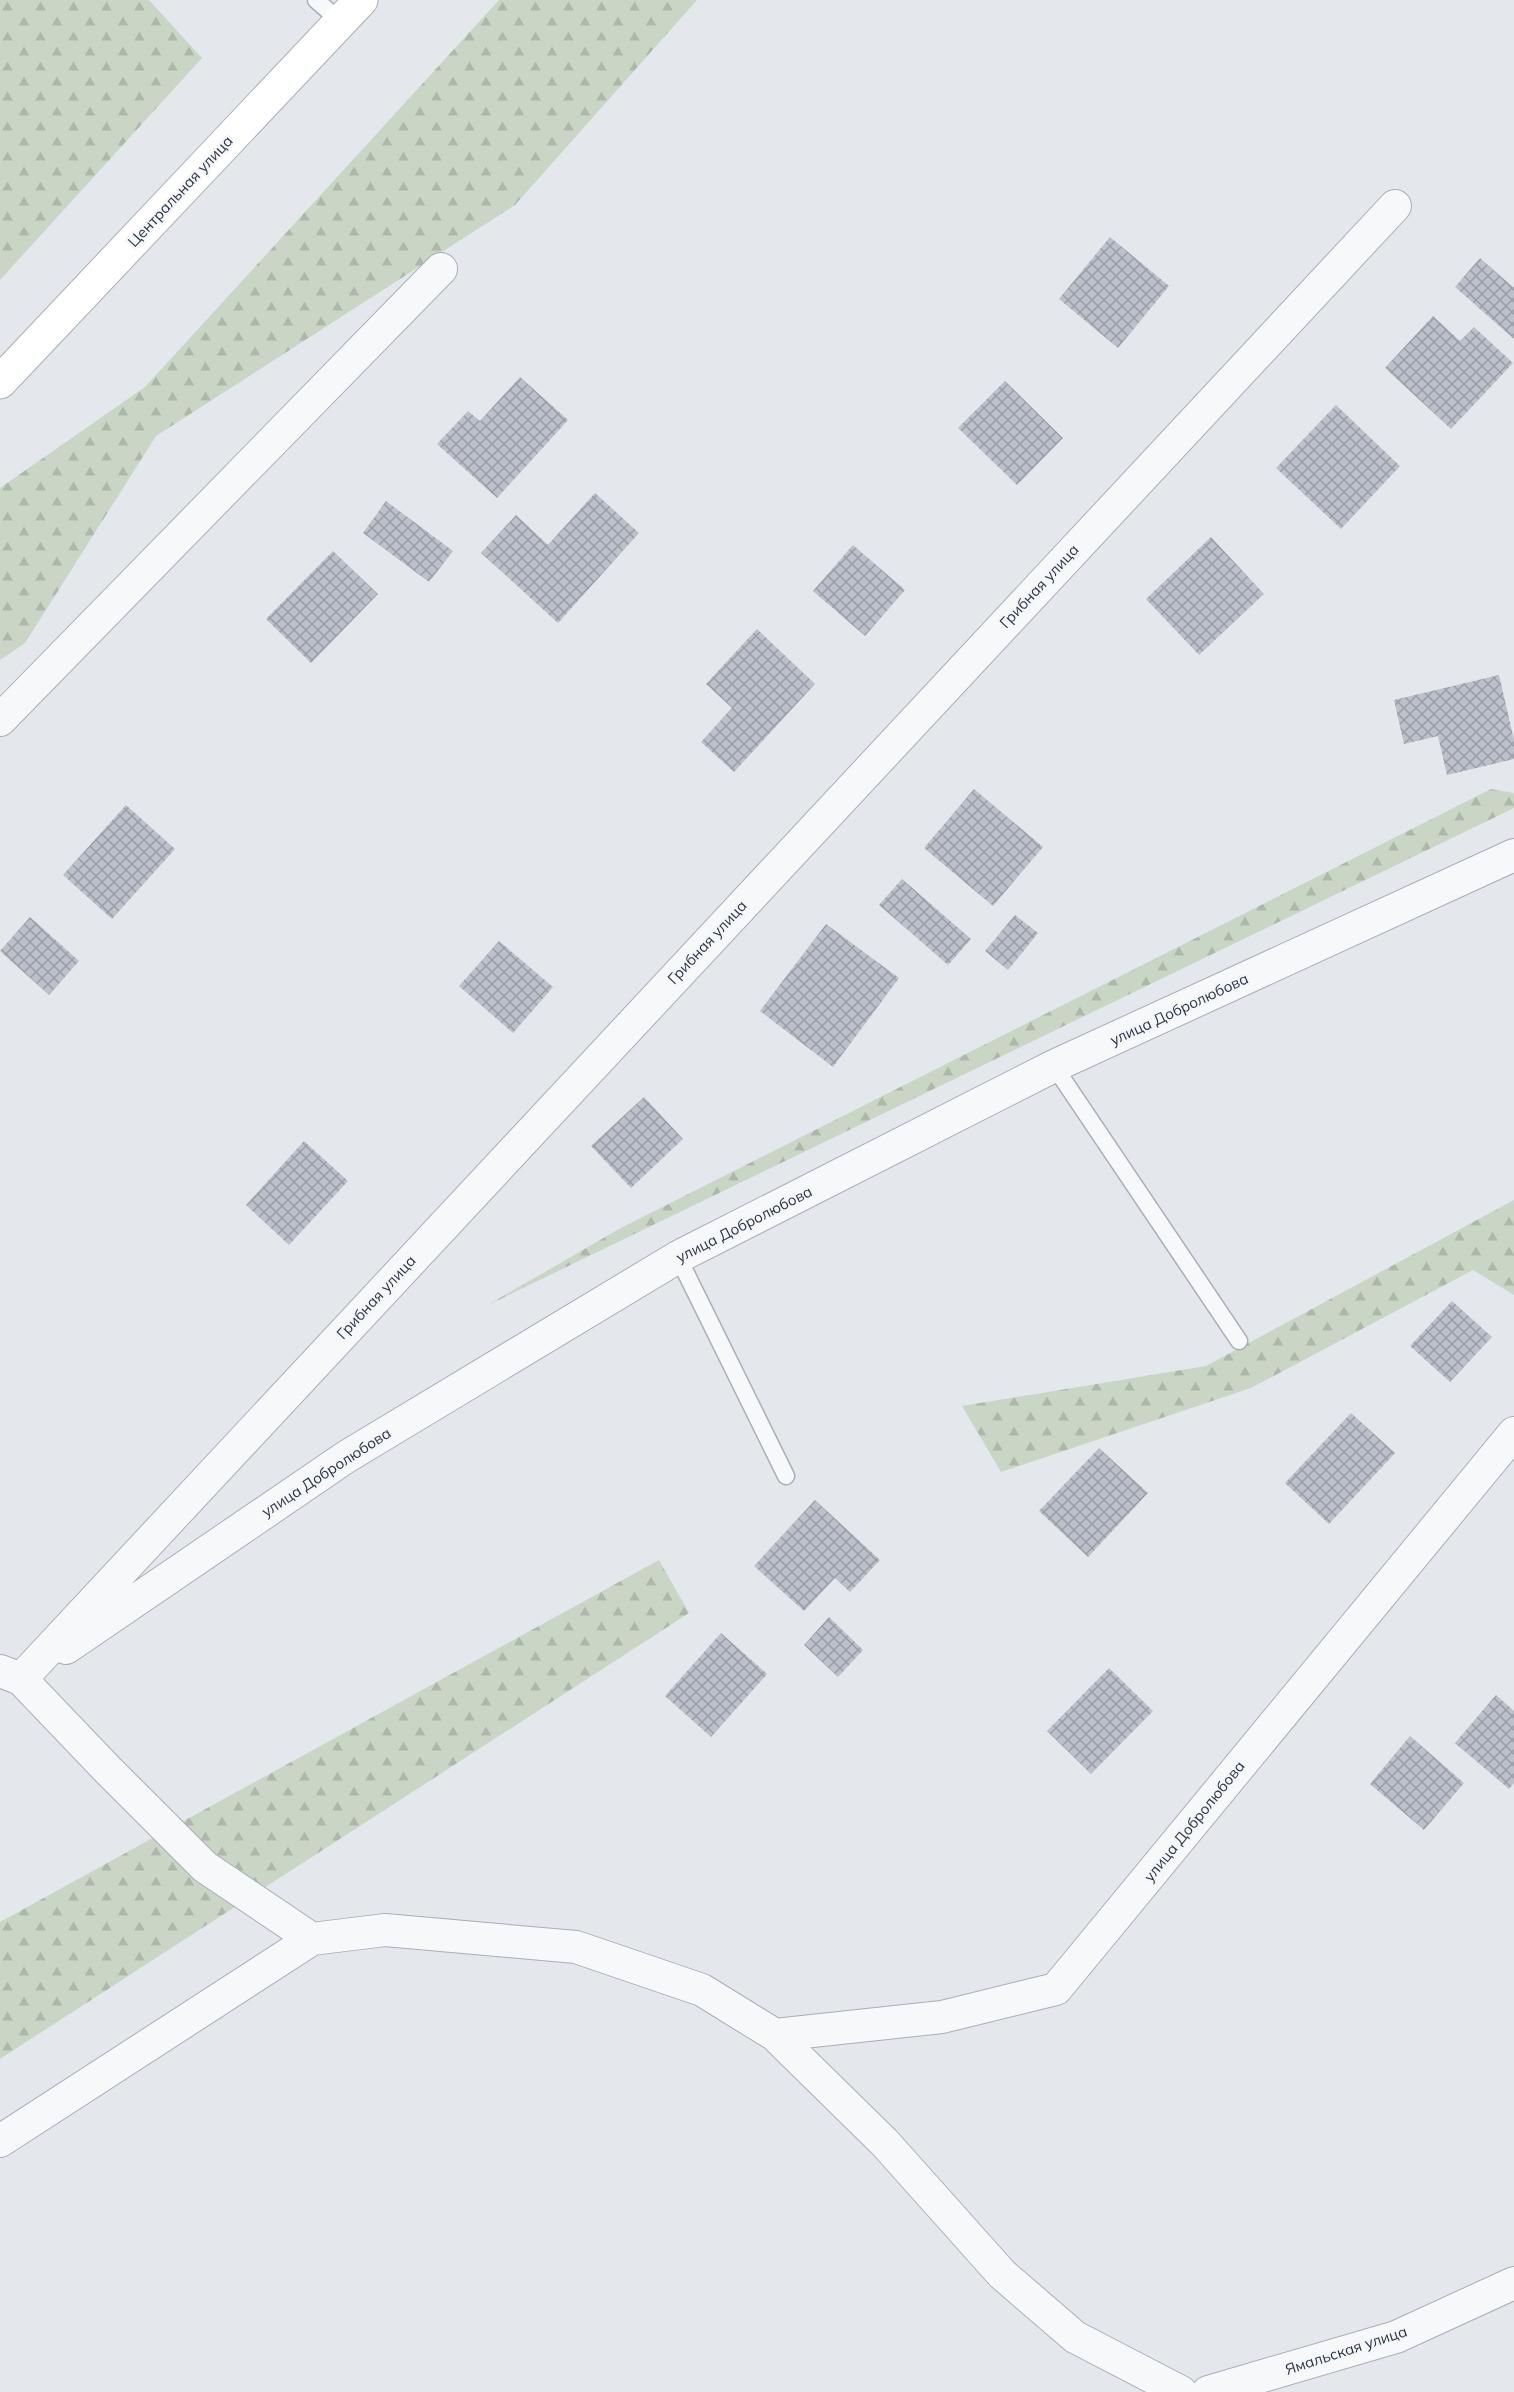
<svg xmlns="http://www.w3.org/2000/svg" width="1514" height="2392" font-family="Mulish,sans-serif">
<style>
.forest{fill:url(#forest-firs)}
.building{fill:url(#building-cross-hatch)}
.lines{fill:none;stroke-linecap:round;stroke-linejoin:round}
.service-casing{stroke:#a9aeb7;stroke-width:19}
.minor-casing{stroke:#a9aeb7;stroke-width:34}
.secondary-casing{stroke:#a9aeb7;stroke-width:35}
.service{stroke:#f7f8fa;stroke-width:16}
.minor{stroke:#f7f8fa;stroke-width:32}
.secondary{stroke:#fff;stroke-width:33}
.labels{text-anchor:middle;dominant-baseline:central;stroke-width:5;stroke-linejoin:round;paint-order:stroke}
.street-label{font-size:15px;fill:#2b3445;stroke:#f4f6f9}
</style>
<defs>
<pattern id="forest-firs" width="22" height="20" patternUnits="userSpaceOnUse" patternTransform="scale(1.5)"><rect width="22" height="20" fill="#c9d6c5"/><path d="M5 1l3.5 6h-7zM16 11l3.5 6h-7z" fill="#adb8ab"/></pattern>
<pattern id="building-cross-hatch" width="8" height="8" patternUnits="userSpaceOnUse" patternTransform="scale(1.5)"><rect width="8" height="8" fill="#bbc0ca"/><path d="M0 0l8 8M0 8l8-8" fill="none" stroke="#989da6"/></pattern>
</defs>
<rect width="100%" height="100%" fill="#e4e7ec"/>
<path class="forest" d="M0,0H149L202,58L0,280Z
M499,0H697L515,205L156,436L25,643L0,660V488L145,387Z
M1491,789L1514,793V808L486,1306L619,1229Z
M1514,1200V1295L1473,1270L1251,1388L1001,1472L962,1406L1206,1366Z
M659,1560L689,1613L0,2059V1922Z"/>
<path class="building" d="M1110,237L1169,286L1118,348L1059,299Z
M1480,258L1514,288V339L1455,287Z
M1433,316L1460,341L1474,327L1513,363L1451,429L1385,368Z
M520,377L568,420L497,498L437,444L468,411L480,421Z
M1005,381L1063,438L1017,485L958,428Z
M1336,405L1400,466L1341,529L1276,468Z
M595,493L639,533L558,623L481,553L516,515L548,545Z
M386,501L453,551L429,582L363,533Z
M1211,537L1264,594L1199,655L1146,599Z
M853,545L905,590L865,636L813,591Z
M333,551L378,594L311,663L266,619Z
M757,629L815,684L734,772L701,742L732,708L706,684Z
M1499,675L1514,740V759L1447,775L1438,736L1404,744L1394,700Z
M974,789L1043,847L993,906L924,848Z
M126,805L175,849L112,919L63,875Z
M902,879L971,939L948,965L879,905Z
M1015,915L1038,933L1008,970L985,951Z
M30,917L79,961L49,995L0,951Z
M826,924L899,978L833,1067L760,1011Z
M499,941L553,987L513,1033L459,986Z
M644,1097L683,1139L631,1188L591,1146Z
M304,1141L348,1181L289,1245L246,1205Z
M1452,1301L1492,1337L1450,1382L1410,1346Z
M1351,1413L1395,1453L1329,1524L1285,1483Z
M1099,1448L1148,1493L1088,1557L1039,1511Z
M815,1500L880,1560L850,1592L835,1578L804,1611L754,1566Z
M829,1617L863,1650L838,1677L804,1645Z
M721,1633L767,1674L711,1737L665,1696Z
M1109,1668L1153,1711L1091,1774L1047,1731Z
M1496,1695L1514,1711V1783L1509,1789L1455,1743Z
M1410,1736L1464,1783L1424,1830L1370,1784Z"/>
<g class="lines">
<defs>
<path id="service" d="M316,0L340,21
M1054,1066L1239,1341
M678,1257L786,1476"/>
<path id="minor" d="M0,720L441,269
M66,1648L346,1457L678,1257L1054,1066L1514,855
M0,1671L21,1679L108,1770L205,1867L312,1939L385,1930L576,1947L702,1990L775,2035L885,2143L1002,2274L1075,2337L1181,2392
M21,1679L1395,206
M775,2035L942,2017L1056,1989L1514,1433
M0,2141L312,1939
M1208,2392L1396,2337L1514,2283"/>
<path id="secondary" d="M0,382L361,0"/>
</defs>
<use href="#service" class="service-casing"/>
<use href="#minor" class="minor-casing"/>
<use href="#secondary" class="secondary-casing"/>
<use href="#service" class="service"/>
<use href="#minor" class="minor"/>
<use href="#secondary" class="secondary"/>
</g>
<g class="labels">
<g class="street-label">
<text transform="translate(180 191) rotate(-47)">Центральная улица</text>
<text transform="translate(1039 586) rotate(-47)">Грибная улица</text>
<text transform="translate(707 942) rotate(-47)">Грибная улица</text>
<text transform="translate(1179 1009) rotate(-25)">улица Добролюбова</text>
<text transform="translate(744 1224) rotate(-27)">улица Добролюбова</text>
<text transform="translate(376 1297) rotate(-47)">Грибная улица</text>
<text transform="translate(326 1472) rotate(-33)">улица Добролюбова</text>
<text transform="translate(1194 1821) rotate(-51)">улица Добролюбова</text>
<text transform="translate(1346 2350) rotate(-18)">Ямальская улица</text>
</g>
</g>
</svg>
